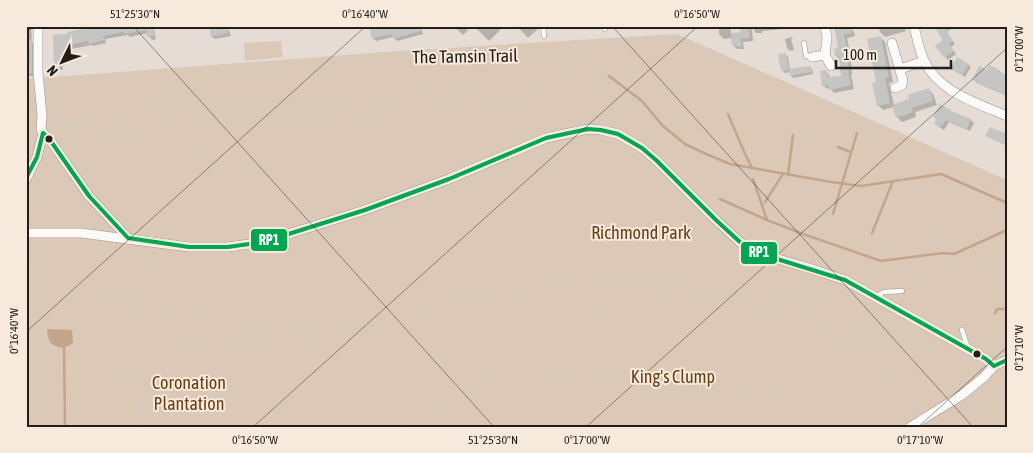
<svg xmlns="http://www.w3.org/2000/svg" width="1033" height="453" font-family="'Asap Condensed',sans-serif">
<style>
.green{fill:#dcc8b6}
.water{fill:#c2a58b}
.shadow{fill:#0003}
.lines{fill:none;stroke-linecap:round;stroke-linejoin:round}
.stream{stroke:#c2a58b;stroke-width:2.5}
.building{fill:#c5c5c4}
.lane-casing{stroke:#9a948f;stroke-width:5.5}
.street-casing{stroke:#9a948f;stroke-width:10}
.path{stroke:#cecbc9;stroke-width:1;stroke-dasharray:2.5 2.5;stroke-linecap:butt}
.lane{stroke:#fbfaf9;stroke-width:4.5}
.street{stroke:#fbfaf9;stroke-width:9}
.bus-1-casing{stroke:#f7e9dc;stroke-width:8}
.bus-1{stroke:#00a651;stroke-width:4}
.ticks{fill:none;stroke:#231e19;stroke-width:1;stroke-opacity:0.45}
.bus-dot{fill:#231e19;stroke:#f7e9dc;stroke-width:2}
.labels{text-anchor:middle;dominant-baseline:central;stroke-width:4;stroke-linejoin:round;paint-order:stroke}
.street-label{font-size:18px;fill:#231e19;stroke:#f7e9dc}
.park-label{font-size:18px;fill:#674017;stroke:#f7e9dc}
.line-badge{stroke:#f7e9dc;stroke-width:2}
.badge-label{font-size:14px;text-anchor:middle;font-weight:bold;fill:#fff}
.neatline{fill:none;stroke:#231e19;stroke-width:2}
.ticks-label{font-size:12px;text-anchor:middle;fill:#231e19}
</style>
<rect width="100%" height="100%" fill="#e4dcd5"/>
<path class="green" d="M677,34L1007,180V427H26V79L399,51Z
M281,41L283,57L245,61L244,43Z"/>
<path class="water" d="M47,329L72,330L73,343L64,348C51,346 48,343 47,329Z"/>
<path class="shadow" d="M26,26H31L32,42L34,44V76H26Z
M106,26H153L156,39L152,40L149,36L148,33L130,37L128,35L105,39L106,43L93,46L92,45L71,49L72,61H62L63,70H58L55,67L69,35Z
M210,26H226L229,31L231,36L215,39L212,37Z
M370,26H421L423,34L397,41L393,37L376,41L373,38Z
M454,26H464L468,30L463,35Z
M474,26H502L503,27L489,41Z
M517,26H541L528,38Z
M717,26H730L731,34L742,33L749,27L752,30L753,41L743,42L744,49H737L734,46L733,38L724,39L719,34V28Z
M753,26H794V28L762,31V33H756L754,30Z
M835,26H845L846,29L850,28L854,32L855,36L847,38L850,52L852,74L851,75L854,89L834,93L830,88L827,89L823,85L826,71L829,75L830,78L843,77L840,59L836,56L839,49Z
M878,26H904L906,31L885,37L880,32Z
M935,26H951L953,28L946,32L955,44L951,47L956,54L948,60L945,57L944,41Z
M792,37L793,39H791L794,50L790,51L787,48L785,39Z
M880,37L885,42L893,82L889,83L894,105L911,100L928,89L933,94L937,105L915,112L916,117L902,122L897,117L894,107L883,110L878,105V83Z
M785,54L788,57L790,70L810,67L812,69L813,74L794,78L791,76V72L785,73L782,70Z
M968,65L971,67L965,77L952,69Z
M990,67L998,70L1007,77V96L977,83L974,80L988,71Z
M953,113L971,120L974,123L970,131L949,122L944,130L935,124Z"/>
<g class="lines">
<path class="stream" d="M609,76L642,101L662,125L685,144L706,154L730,164L831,182L861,186L941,174L1007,203
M728,114L745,154L752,168
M838,147L850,152
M788,175L793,135
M753,179L767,220
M720,199L767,220L803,234L881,261L943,253L954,254L1007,230
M765,202L783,174
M833,214L857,133
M872,233L893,181
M995,313L997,309H1007
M64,348L65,427"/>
</g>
<path class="building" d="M99,26H152L154,36L147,37L146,30L125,34L124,32L103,36L104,40L89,44L88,41L68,45L69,58H59L60,67H54L53,35L67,34V32Z
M209,26H218V28L227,26L228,33L211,37Z
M369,26H420L421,31L393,39L391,34L372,39Z
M740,26H749L750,38L741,39L742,46L737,47L736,46H732L731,33L740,32Z
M834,26H843L844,28L851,27L852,33L844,35L847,47L849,71H848L851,85L829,90L828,85L822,86L820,71L826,70L828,77L841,76L839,56H835L834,49L838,48Z
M934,26H943L953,41L949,44L954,51L944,58L935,46L943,40Z
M881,36L889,77L885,78L890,103L877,106L872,83L876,82L867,39Z
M32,39V73H26V63L30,62L29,49L26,50V40Z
M786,53L789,70L781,71L778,54Z
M957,57L969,64L962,75L950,69Z
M989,65L998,69L997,71L1007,75V96L972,80L979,66L987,70Z
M810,66L812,72L790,76L789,69Z
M929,88L933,101L911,108L913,112L896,118L892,105L909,99L908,95Z
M940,104L951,110V111L971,119L967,129L946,120L940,128L934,124L936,119L933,117Z
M990,127L1007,134V146L985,136Z"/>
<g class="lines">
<defs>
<path id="lane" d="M543,26L544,36
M604,26L605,29
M804,43L806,56L812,57
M875,297L884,292L902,291
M962,330L968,348"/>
<path id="street" d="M914,26C917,38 919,50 924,60C938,92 977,103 1007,116
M892,43L903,81L902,85L895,88
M825,55L831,66
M812,57L825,55L827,38L825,26
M900,69L924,61
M43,133L50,140L89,196L128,238
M26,179L37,157L43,133L41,129L42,115L38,73V26
M26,233H81L189,247H228L263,242L365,210L449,179L546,138L588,129L601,130L618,134L642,148L656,160L716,220L741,243L761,254L812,269L845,280L986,359L994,366
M910,427L962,395L984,377L994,366L1007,360"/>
</defs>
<use href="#lane" class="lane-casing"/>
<use href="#street" class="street-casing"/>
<path class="path" d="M575,52L583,47L593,48L612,44L629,42L645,38L677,41L750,78L779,91L795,99
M730,109L1007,223
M26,112L32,102
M49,122L78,118L98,109L115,97L130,92L146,84H164L193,92L202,91L213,83L224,70L234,67L254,65L275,71L301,68L315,70L327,68L338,59L347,57L364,59H382L443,53L466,52L508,59L521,57L539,51L560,50L585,54L597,61L605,71L608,83L623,99L642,115L667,140L693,158L726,172L776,180L792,196L813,209L822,219L840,225L858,240L874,249L882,252L899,250L914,241L934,237L942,238L958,246H967L982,260L1007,269
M575,122L584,106L593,95L601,93L612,97L638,113
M26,123H33
M83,126L101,130L128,131L183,124L244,121L303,124H362L444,108L535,97
M85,127L100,134L168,148L245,170L266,171L303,166L335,153L363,145
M51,129L72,127L93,124L135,111L301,100L398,97L491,88L610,71L629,75L729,108L796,99L1007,194
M26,133L33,132
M548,146L560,168L569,198L577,214L587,225L632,249L645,262L660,274L677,284L688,288L717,291L752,304L817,317L824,321L867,334L933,340
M32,223C32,205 39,189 39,171
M134,248L159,273L245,366L269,396L289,427
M26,281L32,242
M902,285L905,277H914L947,268L984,261
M512,290L518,275L526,245L548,146
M26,293L100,299L155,309L212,316L320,336
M26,296V297
M939,300L956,264L971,251
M967,311C979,297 990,289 1007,282
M980,346L1007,335
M841,350L855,330L870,305
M684,386L721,371L773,344L837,316L863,300
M474,387L490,382L526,386L562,380H585L605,377L735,393L758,392L784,385
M26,423L84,395L146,368L158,360L178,350L276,344L359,330L425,308L471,297L512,292L554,286L598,284H677
M140,427L141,395L144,359L141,325L143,291L148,264
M400,427L431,412L439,402L470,388
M435,427L442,381L452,328L454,288L489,219L479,205L469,180
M455,427L471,388L560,326L599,307L633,296L676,297L741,294H763L782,292H803L854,296
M737,427L784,385L832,355L866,340L893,337
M789,427L886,373L933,353L953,351
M847,427L961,356
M936,427L975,402L1007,381
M969,427L975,403
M1003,427L1007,420"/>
<use href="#lane" class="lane"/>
<use href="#street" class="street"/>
<defs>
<path id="bus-1" d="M43,133L50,140L89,196L128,238L189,247H228L263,242L365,210L449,179L546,138L588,129L601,130L618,134L642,148L656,160L716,220L741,243L761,254L845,280L986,359L994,366L1007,360
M26,178L37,157L43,133"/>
</defs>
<use href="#bus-1" class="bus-1-casing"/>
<use href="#bus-1" class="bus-1"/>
</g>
<path class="ticks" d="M133,26L494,427M612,26L973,427M26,33L34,26M26,332L366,26M253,427L698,26M586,427L1007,48M918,427L1007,347"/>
<g class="bus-dot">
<circle cx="49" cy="139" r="4.5"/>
<circle cx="977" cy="354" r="4.5"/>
</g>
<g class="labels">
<g class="street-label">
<text transform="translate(465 56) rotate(-1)">The Tamsin Trail</text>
</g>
<g class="park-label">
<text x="641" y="232">Richmond Park</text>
<text x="673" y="376">King's Clump</text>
<text x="189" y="382">Coronation<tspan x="189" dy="21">Plantation</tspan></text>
</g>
</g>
<g class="line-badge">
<rect x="250" y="228" width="38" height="24" rx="5" fill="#00a651"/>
<rect x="740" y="241" width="38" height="24" rx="5" fill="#00a651"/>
</g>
<g class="badge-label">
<text x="269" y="245">RP1</text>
<text x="759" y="257">RP1</text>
</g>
<rect width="1033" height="453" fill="none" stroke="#f7e9dc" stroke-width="55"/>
<g transform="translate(62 62) rotate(228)" stroke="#f7e9dc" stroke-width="4" paint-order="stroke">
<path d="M0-4L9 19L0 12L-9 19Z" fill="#231e19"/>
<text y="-8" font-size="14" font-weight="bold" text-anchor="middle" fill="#231e19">N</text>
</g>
<path d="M836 60v8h115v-8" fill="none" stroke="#231e19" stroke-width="2.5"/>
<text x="843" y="60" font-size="15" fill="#231e19" stroke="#f7e9dc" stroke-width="4" paint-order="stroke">100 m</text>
<rect x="28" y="28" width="978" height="398" class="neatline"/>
<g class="ticks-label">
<text x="135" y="18">51°25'30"N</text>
<text x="365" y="18">0°16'40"W</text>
<text x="697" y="18">0°16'50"W</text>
<text transform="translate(1019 49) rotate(-90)" y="4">0°17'00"W</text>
<text transform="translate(14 331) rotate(-90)" y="4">0°16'40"W</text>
<text transform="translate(1019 348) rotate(-90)" y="4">0°17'10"W</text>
<text x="255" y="444">0°16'50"W</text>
<text x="493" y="444">51°25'30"N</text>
<text x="587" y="444">0°17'00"W</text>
<text x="920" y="444">0°17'10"W</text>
</g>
</svg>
